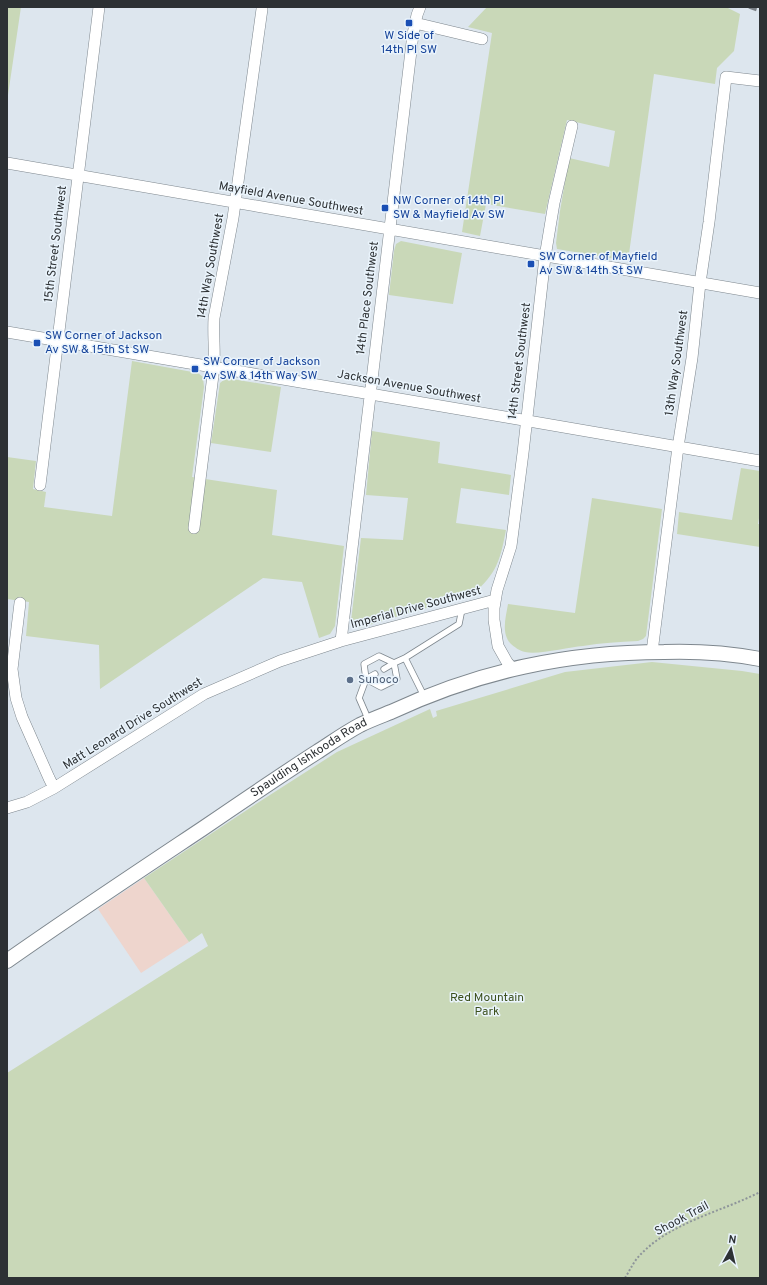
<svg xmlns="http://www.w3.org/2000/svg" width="767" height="1285" font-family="Overpass,sans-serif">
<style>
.industrial{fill:#eed5cd}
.green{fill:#c9d8b8}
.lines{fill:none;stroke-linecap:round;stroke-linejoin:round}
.service-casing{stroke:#7e878e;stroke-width:7}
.minor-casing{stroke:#7e878e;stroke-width:12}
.tertiary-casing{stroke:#7e878e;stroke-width:16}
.path{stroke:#8e959a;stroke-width:2;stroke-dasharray:2 2;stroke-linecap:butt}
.service{stroke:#fff;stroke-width:5.5}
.minor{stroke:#fff;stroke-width:11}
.tertiary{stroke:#fff;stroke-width:14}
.rail{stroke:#7b8187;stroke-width:3;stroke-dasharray:8 4;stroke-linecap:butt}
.transit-dot{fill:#1a4fb4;stroke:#eaf4fc;stroke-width:1.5}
.service-dot{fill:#5c6f8a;stroke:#eaf4fc;stroke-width:1.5}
.labels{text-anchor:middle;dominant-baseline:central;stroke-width:3;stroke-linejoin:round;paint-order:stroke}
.transit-label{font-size:12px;fill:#164399;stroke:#eaf4fc;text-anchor:start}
.street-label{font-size:12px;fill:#2d3134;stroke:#eaf4fc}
.service-label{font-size:12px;fill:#4e5e75;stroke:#eaf4fc;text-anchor:start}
.park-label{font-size:12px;fill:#3c501d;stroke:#eaf4fc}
</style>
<rect width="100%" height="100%" fill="#dde6ee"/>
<path class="industrial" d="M144,878L189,942L141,973L98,909Z"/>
<path class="green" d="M7,7H21L8,95H7Z
M487,7H726L740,14L734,51L717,68L715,84L654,74L628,261L557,249L556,243L560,211L569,158L609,167L615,131L567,120L545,214L486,204L480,236L462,232L492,33L468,27Z
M401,241L462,253L453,304L389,295L394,251L396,244Z
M132,361L198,373L203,377L204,387L192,477L277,490L272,535L344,546L335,626L330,634L319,638L302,582L263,578L100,689L99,645L26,636L29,602L7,599V457L36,461L33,489L46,492L44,507L112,516Z
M226,378L281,387L271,452L211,443L220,383Z
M372,431L440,442L438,463L511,475L509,495L461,488L456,523L506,530C500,561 497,573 473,594L359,628L354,625L351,621L361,538L403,540L408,498L366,495Z
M741,468L760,471V512L758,524H760V547L677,534L679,512L732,520Z
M592,498L662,509L646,636L643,639L638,641C619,642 601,643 583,646C568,647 539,655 525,652C520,651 514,647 510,643C501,632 506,617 508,604L575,613Z
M652,662L742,671L760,674V1278H7V1073L208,946L202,933L189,942L144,878L259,802L337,752L430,709L433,718L437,716L436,711L565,672Z"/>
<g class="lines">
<defs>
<path id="service" d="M405,658L459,624L462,609
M384,669L394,663
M375,674L366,679L364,664L379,656L394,663
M369,721L359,698L366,679L381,687L397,679L394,663L405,658L424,696"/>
<path id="minor" d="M415,23L482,39
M7,163L760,293
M7,332C258,373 509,418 760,461
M40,485L99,7
M194,528L214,367C215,350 213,334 214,318L233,218L262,9
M20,603L12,669L16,698L22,717L49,778L54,788
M341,641L413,34L417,15L420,7
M652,652L678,447L692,358L700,283L709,222L726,77L760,81
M513,669L507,662L498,646L494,620V608L497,590L511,546L523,453L545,257L554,203L572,126
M7,808L27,802L54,788L204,694L280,661L341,641L495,600"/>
<g id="tertiary">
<path id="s1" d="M7,961C71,916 136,873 202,829C240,803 278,777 317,752C331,743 345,733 360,725C370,720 381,716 391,712C479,671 567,652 664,652C696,651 728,653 760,659"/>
</g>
</defs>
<use href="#service" class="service-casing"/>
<use href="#minor" class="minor-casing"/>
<use href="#tertiary" class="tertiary-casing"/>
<path class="path" d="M625,1278C630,1270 634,1261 640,1255C671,1222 721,1212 760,1192"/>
<use href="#service" class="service"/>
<use href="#minor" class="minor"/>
<use href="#tertiary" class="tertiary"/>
<path class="rail" d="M749,7L760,11"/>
</g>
<g class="transit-dot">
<rect x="405" y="19" width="8" height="8" rx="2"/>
<rect x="381" y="204" width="8" height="8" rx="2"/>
<rect x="527" y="260" width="8" height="8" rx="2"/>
<rect x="33" y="339" width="8" height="8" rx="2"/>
<rect x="191" y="365" width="8" height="8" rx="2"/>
</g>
<circle class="service-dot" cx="350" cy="680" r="4"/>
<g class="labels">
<g class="transit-label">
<text x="409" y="36" text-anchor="middle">W Side of<tspan x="409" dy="14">14th Pl SW</tspan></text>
<text x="393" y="201">NW Corner of 14th Pl<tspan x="393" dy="14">SW &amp; Mayfield Av SW</tspan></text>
<text x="539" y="257">SW Corner of Mayfield<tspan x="539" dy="14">Av SW &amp; 14th St SW</tspan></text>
<text x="45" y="336">SW Corner of Jackson<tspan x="45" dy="14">Av SW &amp; 15th St SW</tspan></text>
<text x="203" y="362">SW Corner of Jackson<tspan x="203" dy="14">Av SW &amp; 14th Way SW</tspan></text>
</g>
<g class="street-label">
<text transform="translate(291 199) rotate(10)">Mayfield Avenue Southwest</text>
<text transform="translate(56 244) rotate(-83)">15th Street Southwest</text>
<text transform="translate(211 266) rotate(-80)">14th Way Southwest</text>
<text transform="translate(368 298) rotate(-83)">14th Place Southwest</text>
<text transform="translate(520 361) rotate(-83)">14th Street Southwest</text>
<text transform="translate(677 363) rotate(-82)">13th Way Southwest</text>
<text transform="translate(409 387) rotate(10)">Jackson Avenue Southwest</text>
<text transform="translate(416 608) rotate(-15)">Imperial Drive Southwest</text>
<text transform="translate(133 724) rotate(-32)">Matt Leonard Drive Southwest</text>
<text stroke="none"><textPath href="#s1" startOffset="364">Spaulding Ishkooda Road</textPath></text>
<text transform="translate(682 1219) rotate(-28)">Shook Trail</text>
</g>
<g class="service-label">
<text x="358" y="680">Sunoco</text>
</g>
<g class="park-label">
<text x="487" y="998">Red Mountain<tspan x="487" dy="14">Park</tspan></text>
</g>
</g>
<rect width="767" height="1285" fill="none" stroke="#2d3134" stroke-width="16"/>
<g transform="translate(731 1249) rotate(8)" stroke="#eaf4fc" stroke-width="3" paint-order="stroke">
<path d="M0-3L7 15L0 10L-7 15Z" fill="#2d3134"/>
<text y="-6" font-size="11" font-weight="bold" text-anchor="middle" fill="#2d3134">N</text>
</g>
</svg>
